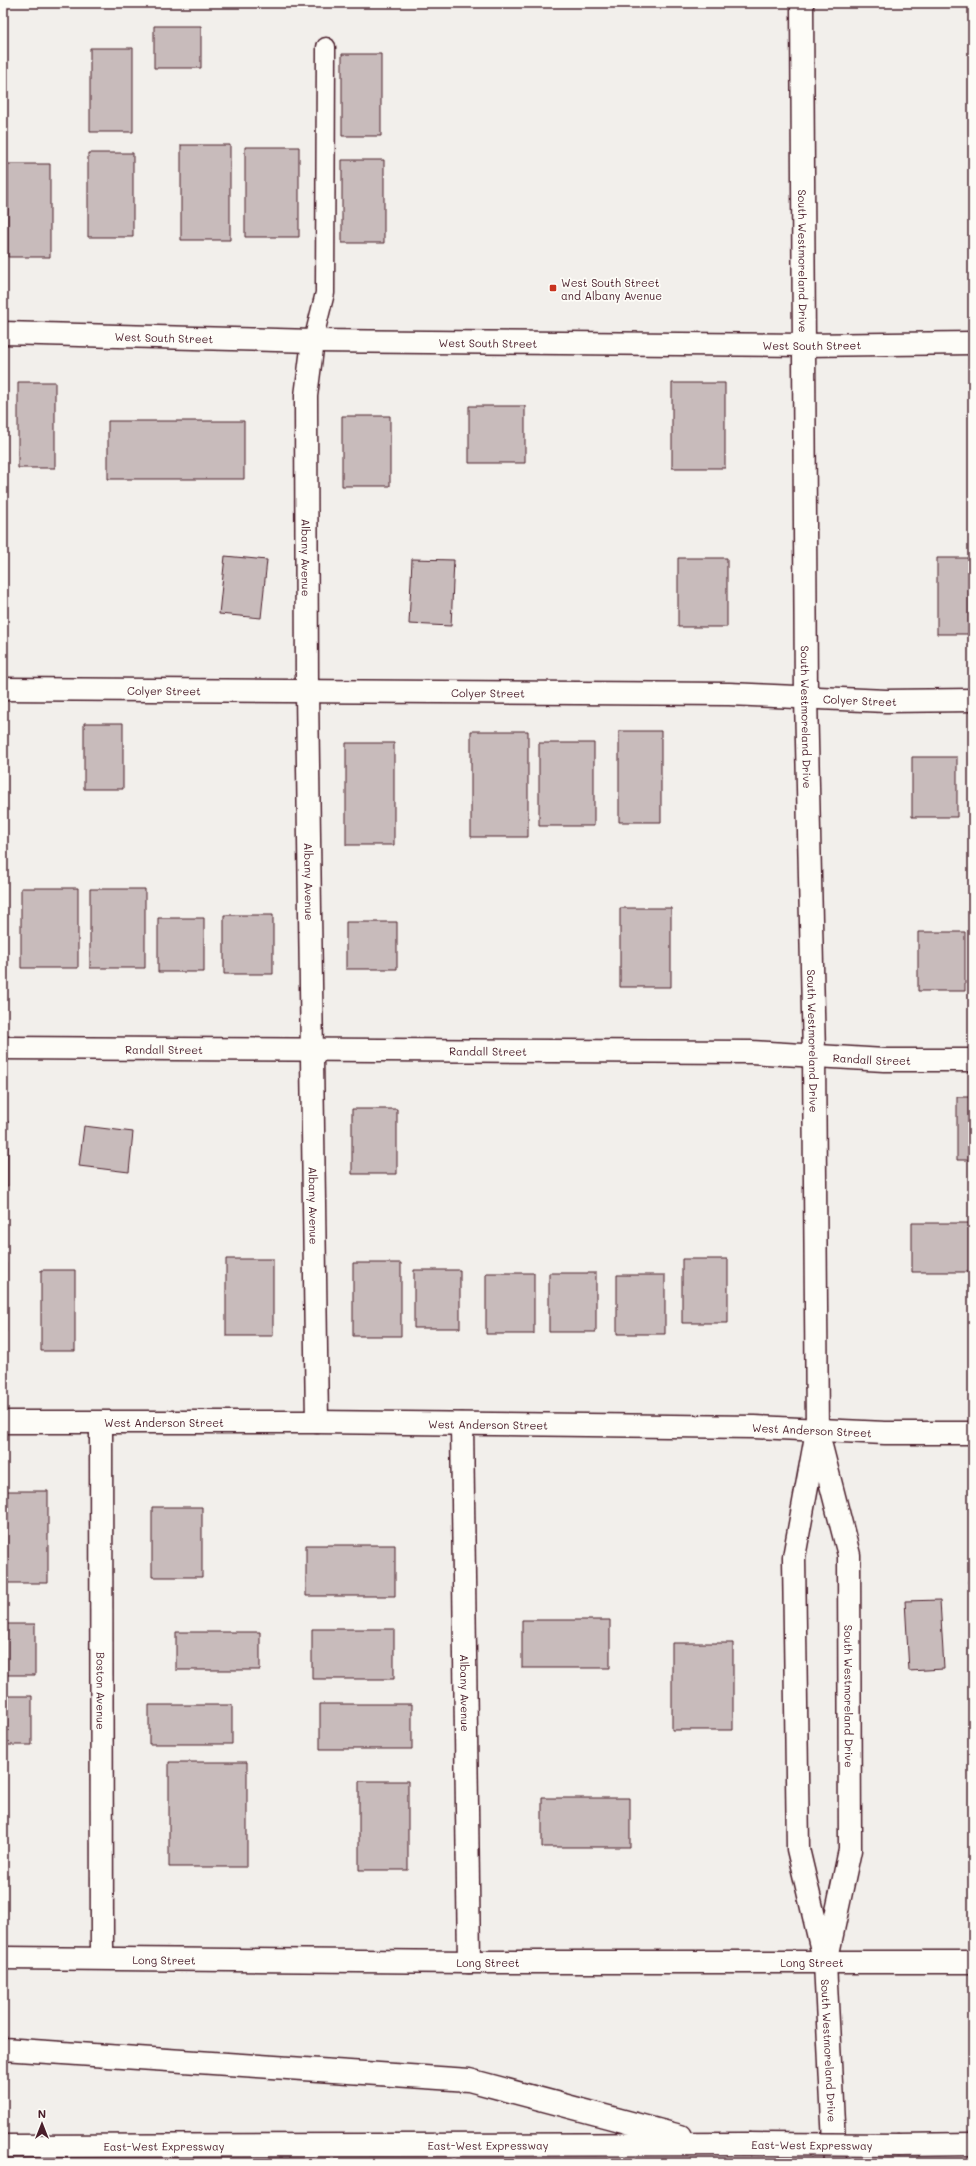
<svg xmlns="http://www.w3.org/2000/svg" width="976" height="2166" font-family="Mali,sans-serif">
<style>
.building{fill:#c8bbbb;stroke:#4a1f2b}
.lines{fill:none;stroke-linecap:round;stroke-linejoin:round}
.lane-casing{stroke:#4a1f2b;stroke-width:21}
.street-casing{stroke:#4a1f2b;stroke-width:25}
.secondary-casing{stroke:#4a1f2b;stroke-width:25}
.highway-casing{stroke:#4a1f2b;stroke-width:25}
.lane{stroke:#fdfcf7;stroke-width:18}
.street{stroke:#fdfcf7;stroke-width:22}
.secondary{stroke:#fdfcf7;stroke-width:22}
.highway{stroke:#fdfcf7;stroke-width:22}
.highway-bridge-casing{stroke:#4a1f2b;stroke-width:25;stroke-linecap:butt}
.highway-bridge{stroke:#fdfcf7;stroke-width:22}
.poi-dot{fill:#c8321e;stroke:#fdfcf7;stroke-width:1.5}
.labels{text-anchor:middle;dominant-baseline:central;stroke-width:3.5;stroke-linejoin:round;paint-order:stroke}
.street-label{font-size:11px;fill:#4a1f2b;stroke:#fdfcf7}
.poi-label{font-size:11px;fill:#4a1f2b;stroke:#fdfcf7;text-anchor:start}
</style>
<rect width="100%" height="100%" fill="#f2efeb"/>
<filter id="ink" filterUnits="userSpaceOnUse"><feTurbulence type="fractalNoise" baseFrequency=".025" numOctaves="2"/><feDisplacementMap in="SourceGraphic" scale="8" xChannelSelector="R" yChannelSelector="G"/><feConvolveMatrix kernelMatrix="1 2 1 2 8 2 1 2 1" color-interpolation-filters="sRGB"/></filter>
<g filter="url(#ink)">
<path class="building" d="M154,26H201V68H154Z
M90,48H133V132H90Z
M342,54H381V136H342Z
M181,145H230V240H181Z
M245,147H299V237H245Z
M88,153H133V237H88Z
M342,160H384V243H342Z
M8,164H50V257H8Z
M18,382H55V468H18Z
M672,383H725V468H672Z
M469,406H525V463H469Z
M342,416H390V486H342Z
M108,421H244V479H108Z
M225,556L267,560L261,618L219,614Z
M678,558H727V627H678Z
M937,558H973V634H937Z
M412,559L454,560L451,626L409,624Z
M84,723H123V789H84Z
M471,731H528V837H471Z
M619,731H661V822H619Z
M346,743H394V845H346Z
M539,743H594V826H539Z
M912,757H957V817H912Z
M21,888H78V968H21Z
M90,889H145V968H90Z
M620,908H671V987H620Z
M224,915H273V974H224Z
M158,918H204V972H158Z
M346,922H397V969H346Z
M918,932H965V991H918Z
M957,1097H973V1160H957Z
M352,1109H397V1174H352Z
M3,1121H8V1186H3Z
M84,1126L133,1132L129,1172L79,1166Z
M912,1223H973V1272H912Z
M226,1259H273V1336H226Z
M682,1259H728V1323H682Z
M3,1263H6V1332H3Z
M353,1263H401V1336H353Z
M41,1270H75V1351H41Z
M414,1270H460V1328H414Z
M486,1273H534V1334H486Z
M549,1273H596V1332H549Z
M617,1275H665V1334H617Z
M3,1491H48V1583H3Z
M152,1507H202V1577H152Z
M973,1543V1584L968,1583Z
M306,1545H395V1596H306Z
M940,1600L944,1669L909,1671L905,1601Z
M522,1620H610V1668H522Z
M3,1624H35V1675H3Z
M312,1629H394V1679H312Z
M176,1632H260V1670H176Z
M672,1643H733V1730H672Z
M3,1696H32V1745H3Z
M320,1704H412V1749H320Z
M149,1705H232V1744H149Z
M169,1762H247V1867H169Z
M359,1781H408V1870H359Z
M542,1798H630V1847H542Z"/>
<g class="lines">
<defs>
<path id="lane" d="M313,341L325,293L326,47"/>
<g id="street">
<path id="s1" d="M313,341L306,396L307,692L317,1422"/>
<path id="s2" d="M3,689L729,694L886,701L973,700"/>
<path id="s3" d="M3,1048L751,1052L884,1060H973"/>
<path id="s4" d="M101,1423L102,1958"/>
<path id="s5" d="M462,1424L469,1962"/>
</g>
<g id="secondary">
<path id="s6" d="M802,3L806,697L814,1056L817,1431L794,1557L798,1849L825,1963L835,2163"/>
<path id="s7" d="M3,333L313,341L803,345L973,343"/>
<path id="s8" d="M3,1422H317L755,1427L885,1433H973"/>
<path id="s9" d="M819,1438L849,1555L850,1850L827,1958"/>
<path id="s10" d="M3,1958L469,1962H973"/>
</g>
<g id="highway">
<path d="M3,2049L469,2080L680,2136"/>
<path d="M900,2145L973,2144"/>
<path id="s11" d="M3,2146L749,2144"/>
</g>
</defs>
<use href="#lane" class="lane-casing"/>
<use href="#street" class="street-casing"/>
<use href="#secondary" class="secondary-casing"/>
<use href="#highway" class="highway-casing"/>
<use href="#lane" class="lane"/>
<use href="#street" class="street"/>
<use href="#secondary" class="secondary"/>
<use href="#highway" class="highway"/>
<defs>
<g id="highway-bridge">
<path id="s12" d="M749,2144L900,2145"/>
</g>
</defs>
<use href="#highway-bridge" class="highway-bridge-casing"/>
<use href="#highway-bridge" class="highway-bridge"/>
</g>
</g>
<rect class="poi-dot" x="549" y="284" width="8" height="8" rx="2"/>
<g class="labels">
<g class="street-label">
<text stroke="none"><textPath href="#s6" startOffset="258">South Westmoreland Drive</textPath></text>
<text stroke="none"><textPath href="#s7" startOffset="161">West South Street</textPath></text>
<text stroke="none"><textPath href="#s7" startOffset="485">West South Street</textPath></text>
<text stroke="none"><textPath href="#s7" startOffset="809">West South Street</textPath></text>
<text stroke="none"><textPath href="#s1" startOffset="217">Albany Avenue</textPath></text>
<text stroke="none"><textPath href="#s2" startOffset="161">Colyer Street</textPath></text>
<text stroke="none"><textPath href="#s2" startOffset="485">Colyer Street</textPath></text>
<text stroke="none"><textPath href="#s2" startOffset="857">Colyer Street</textPath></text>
<text stroke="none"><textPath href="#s6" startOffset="714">South Westmoreland Drive</textPath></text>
<text stroke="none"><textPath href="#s1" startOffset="541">Albany Avenue</textPath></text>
<text stroke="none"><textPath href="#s6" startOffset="1038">South Westmoreland Drive</textPath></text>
<text stroke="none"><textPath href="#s3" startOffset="161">Randall Street</textPath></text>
<text stroke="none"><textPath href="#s3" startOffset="485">Randall Street</textPath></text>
<text stroke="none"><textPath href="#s3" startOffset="869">Randall Street</textPath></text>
<text stroke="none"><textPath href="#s1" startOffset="865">Albany Avenue</textPath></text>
<text stroke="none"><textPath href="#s8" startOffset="161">West Anderson Street</textPath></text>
<text stroke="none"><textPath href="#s8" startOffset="485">West Anderson Street</textPath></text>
<text stroke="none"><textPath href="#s8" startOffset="809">West Anderson Street</textPath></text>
<text stroke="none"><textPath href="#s4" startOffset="268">Boston Avenue</textPath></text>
<text stroke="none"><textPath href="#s5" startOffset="269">Albany Avenue</textPath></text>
<text stroke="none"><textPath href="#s9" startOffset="262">South Westmoreland Drive</textPath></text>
<text stroke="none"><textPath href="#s10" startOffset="161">Long Street</textPath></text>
<text stroke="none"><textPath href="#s10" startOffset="485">Long Street</textPath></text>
<text stroke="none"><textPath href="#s10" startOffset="809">Long Street</textPath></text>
<text stroke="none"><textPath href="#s6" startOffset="2053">South Westmoreland Drive</textPath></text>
<text stroke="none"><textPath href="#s11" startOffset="485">East-West Expressway</textPath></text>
<text stroke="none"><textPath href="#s12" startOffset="63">East-West Expressway</textPath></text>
<text stroke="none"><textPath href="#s11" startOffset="161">East-West Expressway</textPath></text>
</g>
<g class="poi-label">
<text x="561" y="282">West South Street<tspan x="561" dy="13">and Albany Avenue</tspan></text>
</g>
</g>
<rect width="976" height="2166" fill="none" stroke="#fdfcf7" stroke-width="16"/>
<rect x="8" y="8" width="960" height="2150" fill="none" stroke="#4a1f2b" stroke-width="1.5" filter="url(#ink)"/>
<g transform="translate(42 2124)" stroke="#fdfcf7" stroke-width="3" paint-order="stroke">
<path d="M0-3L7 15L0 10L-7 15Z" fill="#4a1f2b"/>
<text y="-6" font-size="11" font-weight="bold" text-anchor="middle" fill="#4a1f2b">N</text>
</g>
</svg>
